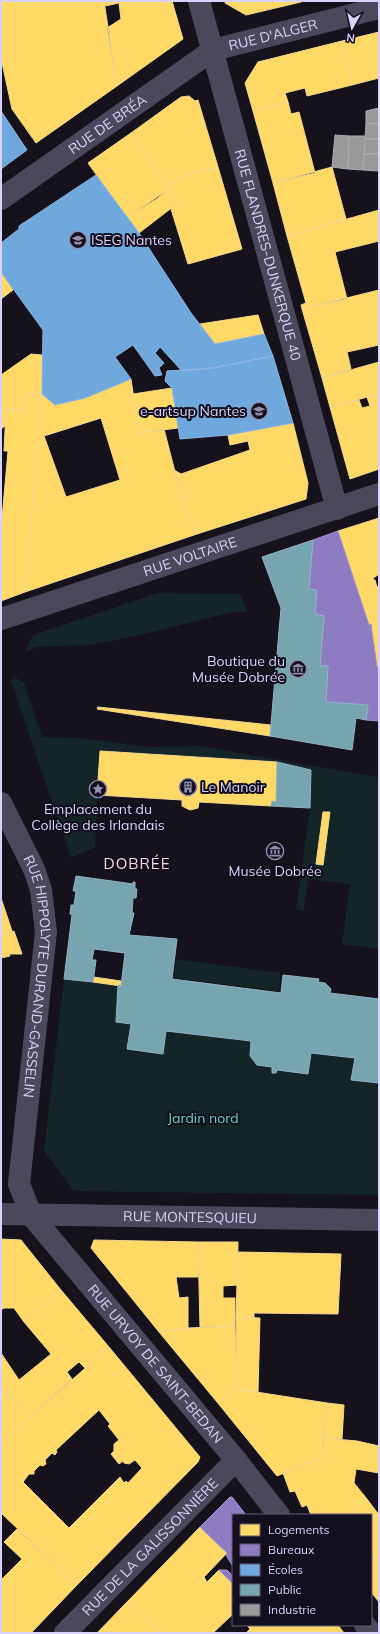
<svg xmlns="http://www.w3.org/2000/svg" width="380" height="1634" font-family="Mulish,sans-serif">
<style>
.green{fill:#132527}
.homes{fill:#ffd966;stroke:#f4d792;fill-rule:evenodd}
.offices{fill:#8e7cc3;stroke:#a496d4}
.schools{fill:#6fa8dc;stroke:#8fb5e5}
.public{fill:#76a5af;stroke:#94b2c6}
.industry{fill:#999;stroke:#acaab6}
.lines{fill:none;stroke-linecap:round;stroke-linejoin:round}
.minor{stroke:#4b485b;stroke-width:22}
.labels{text-anchor:middle;dominant-baseline:central;stroke-width:4;stroke-linejoin:round;paint-order:stroke}
.street-label{font-size:14px;fill:#d9d2fa;stroke:#130f1f}
.poi-label{font-size:14px;fill:#d9d2fa;stroke:#130f1f;text-anchor:start}
.park-label{font-size:14px;fill:#66d2be;stroke:#130f1f}
.neighbourhood-label{font-size:15px;letter-spacing:1px;fill:#fad4ea;stroke:#130f1f}
</style>
<rect width="100%" height="100%" fill="#15121c"/>
<path class="green" d="M158,593L240,594L247,612L238,611L135,636L92,645L37,647L25,652L33,635Z
M13,676L24,683L42,737L80,738L150,747L199,746L372,776L379,778V949L342,944L350,884L308,879L304,911L296,910L310,808L311,770L277,762L100,751L95,848L71,857L11,681Z
M176,959L281,973L279,991L174,978Z
M64,979L118,985L116,1022L131,1024L128,1049L163,1054L166,1031L251,1041L250,1056L257,1065L272,1067V1073H276L277,1070L308,1074L311,1053L355,1058L352,1080L379,1083V1195L74,1191L44,1151Z"/>
<path class="homes" d="M1,1H104L117,86L36,143L12,109L1,58Z
M104,1H172L183,39L117,86L107,28L121,19L119,3L105,6Z
M225,1H301V2L246,15L225,3Z
M379,32V78L352,85L342,41Z
M342,41L352,85L307,96L305,88L285,93L288,102L253,111L245,83L258,62Z
M189,96L195,101L198,100L218,167L188,174L169,185L131,133L181,97Z
M288,102L291,114L299,112L315,173L273,183L253,111Z
M131,133L169,185L167,190L158,198L127,218L88,163Z
M218,167L242,249L188,264L171,209L178,203L167,190L169,185L188,174Z
M332,167L346,219L287,236L273,183Z
M167,190L178,203L139,233L127,218Z
M379,210V241L335,252L347,299L302,309L301,305L306,303L287,236Z
M1,272L13,290L1,299Z
M379,290V345L347,352L351,369L322,378L302,309Z
M258,315L264,334L215,344L200,324Z
M31,354L42,355V394H26L25,410H6L5,426L1,429V375Z
M379,362V394L330,407L322,378Z
M131,379L139,433L164,429L182,499L197,534L25,592L42,394L55,405L85,398ZM101,418L120,480L66,497L44,436Z
M172,388L178,428L139,433L133,394Z
M26,394H42L25,592L1,601V530L8,451H4L6,410H25Z
M379,394V469L350,479L330,407L359,400L362,408L370,406L367,397Z
M293,423L308,483L306,499L197,534L182,499L190,496L181,474L250,450L246,432Z
M246,432L248,441L230,445L228,435Z
M174,470L181,474L190,496L182,499Z
M379,518V574L372,579L375,580L377,587L379,586V611L365,614L338,531Z
M379,611V667H377L371,624L369,625L365,614Z
M98,707L271,725L270,736L97,709Z
M100,751L277,762L276,802L272,801L271,806L199,802L198,808L190,810L182,806V800L97,795Z
M323,812H330L323,865L316,864Z
M1,898L12,931L2,935L1,934Z
M14,931L22,954H9L10,956L1,958V934L2,935Z
M94,977L121,981V986L93,982Z
M1,1239L21,1240L61,1290L24,1322L14,1308H4L1,1310Z
M94,1240L198,1242V1277H176L179,1298L188,1297V1328L159,1332L91,1248Z
M198,1242H238L237,1285L223,1286V1298H235V1326L200,1327Z
M238,1252L341,1254L338,1314L254,1313V1318L236,1317Z
M61,1290L109,1347L85,1368L79,1362L67,1372L72,1379L30,1417L1,1388V1353L19,1380L51,1354L24,1322Z
M236,1317L260,1318L258,1392L237,1389Z
M235,1326L237,1389L217,1402L159,1332L188,1328Z
M109,1347L200,1457L198,1462L77,1585L1,1513V1443ZM99,1410L110,1424L108,1426L119,1440L114,1444V1451L111,1454L119,1464L123,1461L124,1463L129,1464L135,1460L142,1468L128,1483L126,1481L124,1483L120,1477L69,1528L23,1482L29,1474H34V1471L40,1465L43,1466L46,1464L45,1460L52,1453L55,1455L57,1452L56,1450Z
M3,1389L30,1417L1,1443V1391Z
M237,1389L327,1403L322,1457L277,1476L217,1402Z
M327,1403L344,1405L342,1439L323,1438Z
M323,1438L357,1441L379,1446V1473L356,1469L354,1483L367,1499L350,1515H311L307,1505L302,1507L295,1491L290,1492L283,1473L322,1457Z
M367,1499L379,1515V1557L371,1561V1515H350Z
M200,1527L227,1553L204,1577L207,1582L219,1570L233,1584V1614L213,1633H162L127,1602Z
M17,1529L77,1585L31,1633H1V1580L22,1559L4,1542Z
M379,1557V1602L371,1592V1561Z
M127,1602L162,1633H97Z
M247,1625H327L318,1633H246L250,1629Z
M327,1625H338L344,1633H318Z"/>
<path class="offices" d="M338,531L369,625L371,624L377,667H379V721L366,720L368,705L326,702L328,666H320L324,616L315,614L317,590L309,589L313,540Z
M230,1497H232L246,1515H233L232,1565L226,1555L227,1553L200,1527Z
M219,1570H227L233,1576V1584Z"/>
<path class="schools" d="M1,111L27,150L1,169Z
M96,175L139,233L191,313L215,344L264,334L273,356L213,368L182,371L160,347L155,353L164,363L159,368L162,375L155,376L133,345L115,357L131,379L85,398L55,405L42,394L43,330L1,272V243L19,229V226Z
M273,356L293,423L228,435L180,439L172,388L165,381L167,371L213,368Z"/>
<path class="public" d="M313,540L309,589L317,590L315,614L324,616L320,666H328L326,702L368,705L366,720L356,718L352,750L270,736L281,608L262,557Z
M277,762L311,770L310,808L271,806L272,801L276,802Z
M76,876L133,884V882H135V889H137L136,898H133L132,913H134L129,935L177,939L172,979L281,993L283,975L319,979L318,982L325,983L331,989L330,993L379,999V1083L351,1080L355,1058L311,1053L308,1074L277,1070L276,1073H272V1067L257,1065L250,1056L251,1041L166,1031L163,1054L127,1049L131,1024L116,1022L118,985L121,986L125,953L94,949L92,960H96L93,982L64,979L72,915L70,914L71,905H74L76,891H73Z"/>
<path class="industry" d="M379,108V124L366,123V111Z
M366,123L379,124V139H365Z
M335,135L349,136L348,169L332,167Z
M349,136H365L363,170L348,169Z
M365,139H379V154H364Z
M364,154H379V171L363,170Z"/>
<g class="lines">
<g class="minor">
<path id="s1" d="M199,1L337,509"/>
<path id="s2" d="M1,199L213,50L379,8"/>
<path id="s3" d="M1,619L379,494"/>
<path id="s4" d="M1,803L34,869L41,890L46,932L19,1184L31,1215L236,1460L279,1515"/>
<path id="s5" d="M1,1214L379,1220"/>
<path d="M365,1625L371,1633"/>
<path id="s6" d="M65,1633L236,1460"/>
</g>
</g>
<defs>
<symbol id="university-ring" viewBox="-11 -11 22 22"><circle r="9.5" fill="#130f1f" stroke="#948fac" stroke-width="1.5"/><path d="M0-5L7-2L0 1L-7-2ZM-4 1L0 2.5L4 1V4Q0 6-4 4Z" fill="#948fac"/></symbol>
<symbol id="museum-ring" viewBox="-11 -11 22 22"><circle r="9.5" fill="#130f1f" stroke="#948fac" stroke-width="1.5"/><path d="M0-6L6-3V-2H-6V-3ZM-5-1h2V3h-2ZM-1-1h2V3h-2ZM3-1h2V3H3ZM-6 4H6V6H-6Z" fill="#948fac"/></symbol>
<symbol id="building-ring" viewBox="-11 -11 22 22"><circle r="9.5" fill="#130f1f" stroke="#948fac" stroke-width="1.5"/><path d="M-4-6H4V6H1V3H-1V6H-4ZM-2.5-4.3h1.7v1.8h-1.7ZM.8-4.3h1.7v1.8H.8ZM-2.5-1h1.7V.8h-1.7ZM.8-1h1.7V.8H.8Z" fill="#948fac"/></symbol>
<symbol id="sight-ring" viewBox="-11 -11 22 22"><circle r="9.5" fill="#130f1f" stroke="#948fac" stroke-width="1.5"/><path d="M0-6L1.8-2.2L6-1.7L2.9 1.2L3.7 5.4L0 3.3L-3.7 5.4L-2.9 1.2L-6-1.7L-1.8-2.2Z" fill="#948fac"/></symbol>
</defs>
<g fill-rule="evenodd">
<use href="#university-ring" x="68" y="230" width="20" height="20"/>
<use href="#university-ring" x="249" y="401" width="20" height="20"/>
<use href="#museum-ring" x="288" y="659" width="20" height="20"/>
<use href="#building-ring" x="178" y="777" width="20" height="20"/>
<use href="#sight-ring" x="88" y="779" width="20" height="20"/>
<use href="#museum-ring" x="265" y="841" width="20" height="20"/>
</g>
<g class="labels">
<g class="street-label">
<text stroke="none"><textPath href="#s2" startOffset="321">RUE D'ALGER</textPath></text>
<text stroke="none"><textPath href="#s2" startOffset="130">RUE DE BRÉA</textPath></text>
<text stroke="none"><textPath href="#s1" startOffset="263">RUE FLANDRES-DUNKERQUE 40</textPath></text>
<text stroke="none"><textPath href="#s3" startOffset="199">RUE VOLTAIRE</textPath></text>
<text stroke="none"><textPath href="#s4" startOffset="182">RUE HIPPOLYTE DURAND-GASSELIN</textPath></text>
<text stroke="none"><textPath href="#s5" startOffset="189">RUE MONTESQUIEU</textPath></text>
<text stroke="none"><textPath href="#s4" startOffset="619">RUE URVOY DE SAINT-BEDAN</textPath></text>
<text stroke="none"><textPath href="#s6" startOffset="121">RUE DE LA GALISSONNIÈRE</textPath></text>
</g>
<g class="poi-label">
<text x="91" y="240">ISEG Nantes</text>
<text x="246" y="411" text-anchor="end">e-artsup Nantes</text>
<text x="285" y="661" text-anchor="end">Boutique du<tspan x="285" dy="16">Musée Dobrée</tspan></text>
<text x="201" y="787">Le Manoir</text>
<text x="98" y="809" text-anchor="middle">Emplacement du<tspan x="98" dy="16">Collège des Irlandais</tspan></text>
<text x="275" y="871" text-anchor="middle">Musée Dobrée</text>
</g>
<g class="park-label">
<text x="203" y="1118">Jardin nord</text>
</g>
<g class="neighbourhood-label">
<text x="137" y="863">DOBRÉE</text>
</g>
</g>
<rect width="380" height="1634" fill="none" stroke="#d9d2fa" stroke-width="4"/>
<rect x="232" y="1514" width="140" height="112" fill="#130f1f" stroke="#625d77"/>
<rect x="240" y="1524" width="20" height="12" fill="#ffd966" stroke="#625d77"/>
<text x="268" y="1534" font-size="12" fill="#d9d2fa">Logements</text>
<rect x="240" y="1544" width="20" height="12" fill="#8e7cc3" stroke="#625d77"/>
<text x="268" y="1554" font-size="12" fill="#d9d2fa">Bureaux</text>
<rect x="240" y="1564" width="20" height="12" fill="#6fa8dc" stroke="#625d77"/>
<text x="268" y="1574" font-size="12" fill="#d9d2fa">Écoles</text>
<rect x="240" y="1584" width="20" height="12" fill="#76a5af" stroke="#625d77"/>
<text x="268" y="1594" font-size="12" fill="#d9d2fa">Public</text>
<rect x="240" y="1604" width="20" height="12" fill="#999999" stroke="#625d77"/>
<text x="268" y="1614" font-size="12" fill="#d9d2fa">Industrie</text>
<g transform="translate(352 28) rotate(188)" stroke="#130f1f" stroke-width="3" paint-order="stroke">
<path d="M0-3L7 15L0 10L-7 15Z" fill="#d9d2fa"/>
<text y="-6" font-size="11" font-weight="bold" text-anchor="middle" fill="#d9d2fa">N</text>
</g>
</svg>
